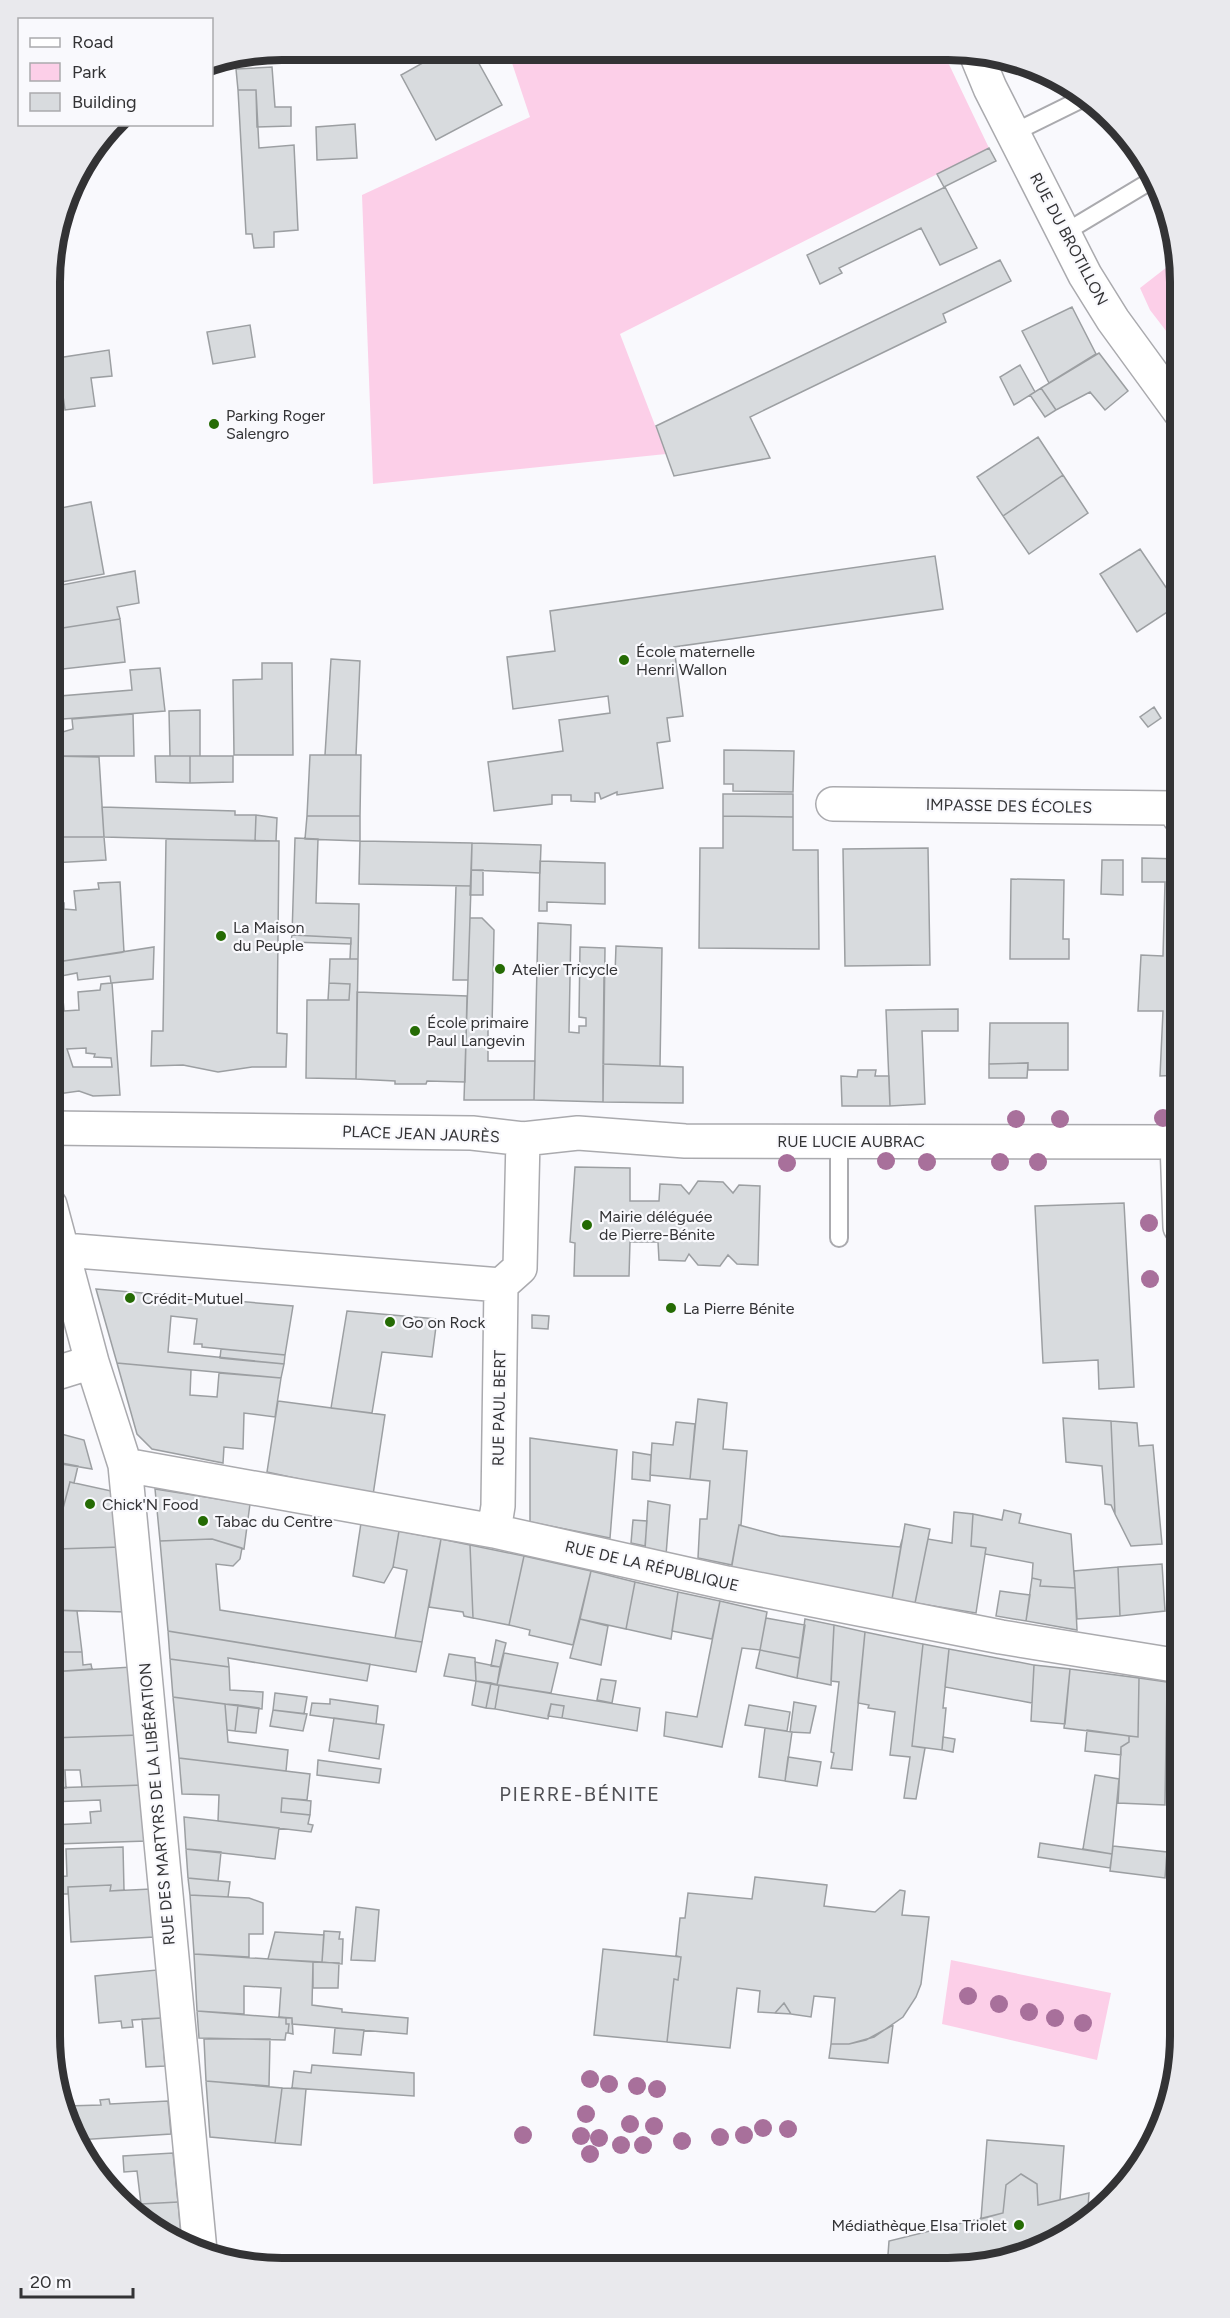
<svg xmlns="http://www.w3.org/2000/svg" width="1230" height="2318" font-family="Figtree,sans-serif">
<style>
.green{fill:#fccfe8}
.building{fill:#d8dbde;stroke:#9c9fa2;stroke-width:1.5;fill-rule:evenodd}
.lines{fill:none;stroke-linecap:round;stroke-linejoin:round}
.lane-casing{stroke:#aaaaae;stroke-width:20}
.street-casing{stroke:#aaaaae;stroke-width:36}
.lane{stroke:#fff;stroke-width:16}
.street{stroke:#fff;stroke-width:33}
.tree{fill:#a8709b}
.poi-dot{fill:#256b04;stroke:#f9f9fd;stroke-width:2}
.labels{text-anchor:middle;dominant-baseline:central;stroke-width:4.5;stroke-linejoin:round;paint-order:stroke}
.street-label{font-size:16px;fill:#333335;stroke:#f9f9fd}
.poi-label{font-size:16px;fill:#333335;stroke:#f9f9fd;text-anchor:start}
.quarter-label{font-size:20px;letter-spacing:1.5px;fill:#515155;stroke:#f9f9fd}
.rim{fill:none;stroke:#333335;stroke-width:8}
</style>
<rect width="100%" height="100%" fill="#f9f9fd"/>
<path class="green" d="M508,51L944,54L989,148L620,334L666,454L373,484L362,195L530,117Z
M1174,243L1180,282V349L1150,310L1140,288L1176,260L1168,249Z
M951,1960L1111,1993L1097,2060L942,2024Z"/>
<path class="building" d="M444,51H472L502,105L436,140L401,75Z
M272,67L275,107H291V126L257,127L256,90H238L236,69Z
M238,90H256L259,148L294,145L298,230L274,232V247L254,248L252,234H246Z
M355,124L357,158L317,160L316,127Z
M989,148L996,161L944,187L937,174Z
M945,187L977,248L940,265L921,228L839,268L842,273L820,284L807,255Z
M1174,243L1177,260L1168,249Z
M1000,260L1011,281L943,314L946,322L750,417L770,458L674,476L656,426Z
M1072,307L1096,354L1049,383L1022,331Z
M250,325L255,357L213,364L207,332Z
M109,350L112,376L91,378L95,406L65,410L62,389L51,391V359Z
M1099,353L1128,391L1105,410L1090,392L1056,410L1041,388Z
M1020,365L1035,392L1014,405L1000,377Z
M1041,388L1056,410L1045,417L1030,395Z
M1038,437L1063,475L1003,516L977,477Z
M1063,475L1088,513L1029,554L1003,516Z
M91,502L104,574L51,584V510Z
M1140,549L1178,605L1137,632L1100,574Z
M935,556L943,609L674,647L683,716L667,718L670,741L657,743L663,788L617,795V792L601,799L599,793H595V802L571,801V795H552V804L494,811L488,762L563,751L559,720L610,713L608,696L513,709L507,657L555,651L550,611Z
M135,571L139,603L117,607L120,619L56,629L54,600L51,601V587Z
M120,619L125,662L63,669L56,629Z
M331,659L360,661L356,755H325Z
M262,663H292L293,755H234L233,680L262,679Z
M160,668L165,711L63,719L60,696L132,690L130,670Z
M1154,707L1161,718L1148,727L1140,717Z
M200,710V756H170L169,711Z
M133,714L134,756H51V736H59V733L73,729L72,719Z
M724,750L794,751L793,792L733,791V784H724Z
M310,755H361L360,816H307Z
M51,756L99,757L104,837H51Z
M155,756H190V783L156,782Z
M190,756H233V782L190,783Z
M723,794H793V817L723,816Z
M102,807L235,811V815H256L255,841L104,837Z
M256,815L277,818L276,841H255Z
M307,816H360V841L305,839Z
M723,816L793,817V850H818L819,949L699,948L700,848H723Z
M51,837H104L106,860L51,863Z
M295,838L318,839L316,903L359,904L358,959H350L351,938L292,935Z
M166,839L279,841L277,1033L287,1034L286,1067H252L218,1072L183,1065L151,1066L152,1031H163Z
M360,841L472,843L471,886L359,884Z
M472,843L541,845L540,873L471,870Z
M928,848L930,965L845,966L843,849Z
M1142,858L1180,859V1075L1160,1076L1163,1011H1138L1141,955L1163,956L1165,882H1142Z
M1102,860H1123V895L1101,894Z
M540,861L605,863V904L547,902V911H539Z
M471,870H483V895H470Z
M1011,879L1064,880L1063,939H1069V959H1010Z
M120,882L124,952L51,963V903H64V909L76,910L74,891L99,889L98,883Z
M456,886H471L468,980H453Z
M470,918H482L494,930L492,1028L488,1029V1061H535L534,1100H464Z
M538,923L571,925L569,1032L579,1033V1026H586V1018L579,1017L580,947L605,948L603,1102L534,1100Z
M292,935L351,938V944L291,942Z
M616,946L662,948L660,1066L603,1064L604,974H615Z
M154,947L153,979L112,983L120,1095L93,1096L79,1091L51,1095V963ZM77,973L78,980L110,976L111,983L101,984L100,990L78,992L79,1010L64,1011L61,976ZM86,1048V1053L95,1054L94,1057L111,1058L112,1067H73L67,1049Z
M330,959H358L356,1079L306,1078L307,1000H349L350,984L329,983Z
M329,983L350,984L349,1000H328Z
M357,992L467,996L465,1082L427,1081L426,1084H395V1081L356,1079Z
M958,1009V1031H922L925,1104L890,1106L886,1010Z
M990,1023H1068V1070H1028V1063L989,1064Z
M1028,1063L1027,1078H989V1064Z
M603,1064L683,1067V1103L603,1102Z
M858,1070H876L875,1076H889L890,1106H842L841,1076L857,1077Z
M575,1167L630,1168V1201H659L660,1184L681,1185L689,1194L698,1181L723,1182L733,1193L739,1185L760,1186L758,1265L737,1264L728,1255L720,1266L698,1265L689,1254L685,1261L659,1260L658,1242H630L629,1276H574L575,1243L570,1242Z
M1124,1203L1134,1387L1099,1389L1098,1360L1043,1363L1035,1206Z
M96,1289L293,1306L285,1355L202,1347V1344H194L197,1319L171,1316L168,1352L284,1364L281,1378L117,1363Z
M347,1311L437,1319L432,1357L382,1352L372,1413L331,1408Z
M532,1315L549,1316L548,1329L532,1328Z
M221,1349L285,1355L284,1364L220,1358Z
M117,1363L191,1370L190,1395L217,1397L219,1373L281,1378L275,1417L244,1413L243,1449L224,1447L223,1463L152,1449L137,1434Z
M698,1399L727,1403L723,1449L747,1451L741,1525H739L732,1565L698,1558L700,1519H707L710,1481L690,1479Z
M278,1401L385,1415L373,1495L267,1472Z
M1063,1418L1111,1421L1115,1514L1111,1505L1105,1504L1102,1466L1066,1462Z
M1111,1421L1137,1423L1139,1446L1153,1445L1162,1544L1131,1546L1115,1514Z
M676,1422L695,1424L690,1479L650,1475L652,1443L673,1445Z
M50,1431L84,1440L92,1469L50,1462Z
M530,1438L617,1450L610,1538L530,1522Z
M633,1452L651,1455L650,1481L632,1479Z
M51,1461L78,1466L74,1483L70,1482L61,1516L57,1559H50Z
M70,1482L116,1492L121,1547L57,1549L61,1516Z
M155,1489L250,1504L244,1549L212,1539L160,1541Z
M648,1501L670,1505L666,1555L645,1550Z
M1004,1510L1021,1514L1019,1523L1071,1534L1075,1588L1040,1586L1041,1580L1032,1578L1033,1563L985,1554L986,1548L971,1546L973,1514L1002,1520Z
M954,1512L973,1514L971,1546L986,1548L976,1613L915,1603L928,1539L952,1543Z
M633,1520L647,1521L645,1546L631,1543Z
M361,1523L399,1531L393,1567L384,1583L353,1576Z
M905,1524L930,1529L915,1603L892,1599Z
M739,1525L780,1536L900,1547L902,1540L892,1599L731,1569Z
M399,1531L441,1539L422,1642L395,1638L407,1570L393,1567Z
M212,1539L242,1548L240,1559L233,1566L216,1564L220,1610L422,1642L416,1672L168,1631L160,1541Z
M441,1539L470,1545L473,1618L464,1616L463,1612L429,1607Z
M470,1545L524,1556L509,1625L473,1618Z
M121,1547L127,1612L50,1610V1559H57V1549Z
M524,1556L591,1571L573,1645L529,1635L530,1630L509,1625Z
M1162,1564L1165,1611L1120,1616L1118,1567Z
M1118,1567L1120,1616L1077,1619L1074,1571Z
M591,1571L635,1582L626,1629L580,1619Z
M1032,1578L1041,1580L1040,1586L1075,1588L1077,1630L1026,1621Z
M635,1582L678,1592L671,1639L626,1629Z
M1000,1591L1030,1595L1026,1621L996,1616Z
M678,1592L720,1601L712,1639L672,1631Z
M720,1601L767,1612L760,1650L742,1648L722,1747L664,1736L666,1712L697,1717Z
M50,1610L77,1611L82,1652H50Z
M766,1618L805,1625L800,1658L760,1650Z
M580,1619L608,1626L601,1665L570,1658Z
M805,1619L834,1625L831,1685L797,1678Z
M834,1625L865,1632L852,1770L831,1768L834,1753L831,1752L839,1682L831,1681Z
M168,1631L370,1664L367,1681L228,1658L229,1667L170,1659Z
M865,1632L923,1644L912,1746L925,1748L916,1799L904,1798L910,1757L890,1755L895,1712L868,1708L869,1705L858,1703Z
M496,1640L506,1643L500,1667L491,1666Z
M923,1644L949,1649L943,1708H946L942,1750L912,1746Z
M949,1649L1034,1665L1032,1703L945,1687Z
M760,1650L800,1658L797,1678L756,1668Z
M50,1652H82L83,1665L91,1664L92,1669L50,1672Z
M504,1653L558,1663L551,1693L497,1685Z
M449,1654L475,1658L476,1681L444,1676Z
M170,1659L229,1667L230,1690L263,1692L262,1709L173,1697Z
M475,1662L500,1667L497,1685L476,1681Z
M1034,1665L1070,1669L1065,1724L1031,1721Z
M132,1667L139,1735L50,1738V1672Z
M1070,1669L1139,1678L1138,1737L1064,1728Z
M1139,1678L1167,1682L1165,1805L1118,1803L1121,1747L1129,1742V1736L1138,1737Z
M601,1679L616,1681L612,1703L597,1700Z
M476,1681L491,1683L486,1708L472,1705Z
M491,1683L499,1685L495,1709L486,1708Z
M499,1685L640,1708L637,1731L562,1718L564,1706L551,1704L548,1719L495,1709Z
M275,1693L307,1697L304,1714L273,1710Z
M173,1697L225,1704L228,1742L288,1750L286,1771L179,1758Z
M330,1699L378,1706L376,1724L310,1715L312,1703L330,1704Z
M794,1702L816,1706L810,1733L790,1732Z
M225,1704L238,1705L235,1731L227,1730Z
M551,1704L564,1706L562,1718L548,1716Z
M238,1705L259,1708L256,1733L235,1731Z
M749,1705L790,1712L787,1731L745,1725Z
M273,1710L307,1714L303,1731L270,1726Z
M334,1718L384,1725L379,1759L329,1751Z
M765,1728L792,1732L785,1781L759,1777Z
M1087,1730L1129,1736V1742L1121,1747V1755L1085,1751Z
M139,1735L143,1785L82,1787L80,1770H65L66,1788H50V1738Z
M943,1737L955,1739L953,1752L942,1750Z
M788,1757L821,1762L817,1786L785,1781Z
M179,1758L310,1774L307,1800L282,1798L281,1812L310,1815L308,1824L313,1825L311,1832L218,1821L219,1795L182,1794Z
M318,1760L381,1769L379,1783L317,1775Z
M1095,1775L1119,1779L1112,1854L1083,1849Z
M143,1785L147,1841L55,1844L53,1825L91,1823L90,1812L101,1811L100,1800L50,1802V1788Z
M282,1798L311,1801L310,1815L281,1812Z
M50,1816H52L55,1844H50Z
M184,1817L279,1828L275,1859L186,1849Z
M1040,1843L1112,1854L1110,1868L1038,1857Z
M1113,1846L1167,1852L1165,1878L1110,1871Z
M123,1847L124,1890L110,1891L111,1885L68,1887V1894H50V1877L67,1876L66,1849Z
M186,1849L221,1852L218,1881L188,1878Z
M755,1877L827,1885L824,1906L875,1912L900,1890L905,1891L902,1915L929,1917L921,1984L916,1997L903,2017L874,2037L849,2044H831L835,1998L814,1996L811,2017L791,2014L784,2003L775,2013L758,2012L760,1991L737,1988L730,2048L667,2042L674,1979L678,1980L681,1957L676,1956L680,1918H685L688,1893L752,1899Z
M188,1878L230,1882L228,1897L190,1895Z
M111,1885L110,1891L151,1889L154,1937L71,1942L68,1887Z
M190,1895L249,1898L263,1903V1934H249V1957L194,1954Z
M356,1907L379,1910L375,1961L351,1960Z
M324,1931L340,1932L339,1939H343L342,1964L322,1962Z
M275,1932L324,1935L322,1962L268,1959Z
M603,1949L681,1957L678,1980L674,1979L667,2042L594,2035Z
M194,1954L313,1962L312,2005L342,2009V2012L408,2018L407,2034L292,2024V2018L279,2017L281,1988L244,1986V2014L197,2011Z
M313,1962L339,1963L338,1988H313Z
M157,1970L161,2018L132,2020L133,2027L122,2028L121,2021L99,2023L95,1976Z
M784,2003L791,2014L775,2013Z
M197,2011L286,2018V2024H289L288,2033H286L285,2040L199,2038Z
M161,2018L165,2066L146,2067L142,2019Z
M286,2018H292L293,2034L288,2033L289,2024H286Z
M893,2025L888,2063L829,2058L831,2044H849L866,2040Z
M335,2028L364,2030L361,2055L333,2053Z
M204,2039H270L269,2086L206,2081Z
M312,2065L414,2073V2096L292,2088L294,2071L311,2073Z
M206,2081L282,2088L275,2143L210,2137Z
M282,2088L306,2089L301,2145L275,2143Z
M109,2099L110,2104L168,2101L171,2134L77,2140L67,2120L66,2106L101,2105L100,2100Z
M987,2140L1064,2146L1060,2200L1038,2205L1037,2184L1021,2174L1006,2185L1003,2213L981,2219Z
M173,2153L178,2202L141,2204L137,2171L124,2172L123,2156Z
M1021,2174L1037,2184L1038,2205L1089,2193L1087,2221L1077,2229L1022,2256L948,2268H887L889,2241L1003,2213L1006,2185Z
M119,2186L120,2201L108,2187Z
M140,2201L141,2204L178,2202L182,2245L129,2211L121,2202Z"/>
<g class="lines">
<defs>
<path id="lane" d="M1013,133L1086,97
M1064,233L1154,179
M839,1238V1141"/>
<path id="street" d="M976,54L990,88L1085,275L1113,320L1180,412
M833,804L1173,808L1180,818
M50,1128L472,1133L523,1139L578,1133L685,1141L1180,1142
M1177,1142L1180,1227
M50,1205L92,1362L125,1465L200,2251
M64,1250L501,1285L520,1268L523,1139
M50,1375L92,1362
M125,1465L494,1531L727,1583L1001,1637L1180,1666
M494,1531L498,1506L501,1285"/>
</defs>
<use href="#lane" class="lane-casing"/>
<use href="#street" class="street-casing"/>
<use href="#lane" class="lane"/>
<use href="#street" class="street"/>
</g>
<g class="tree">
<circle cx="1163" cy="1118" r="9"/>
<circle cx="1016" cy="1119" r="9"/>
<circle cx="1060" cy="1119" r="9"/>
<circle cx="886" cy="1161" r="9"/>
<circle cx="927" cy="1162" r="9"/>
<circle cx="1000" cy="1162" r="9"/>
<circle cx="1038" cy="1162" r="9"/>
<circle cx="787" cy="1163" r="9"/>
<circle cx="1149" cy="1223" r="9"/>
<circle cx="1150" cy="1279" r="9"/>
<circle cx="968" cy="1996" r="9"/>
<circle cx="999" cy="2004" r="9"/>
<circle cx="1029" cy="2012" r="9"/>
<circle cx="1055" cy="2018" r="9"/>
<circle cx="1083" cy="2023" r="9"/>
<circle cx="590" cy="2079" r="9"/>
<circle cx="609" cy="2084" r="9"/>
<circle cx="637" cy="2086" r="9"/>
<circle cx="657" cy="2089" r="9"/>
<circle cx="586" cy="2114" r="9"/>
<circle cx="630" cy="2124" r="9"/>
<circle cx="654" cy="2126" r="9"/>
<circle cx="763" cy="2128" r="9"/>
<circle cx="788" cy="2129" r="9"/>
<circle cx="523" cy="2135" r="9"/>
<circle cx="744" cy="2135" r="9"/>
<circle cx="581" cy="2136" r="9"/>
<circle cx="720" cy="2137" r="9"/>
<circle cx="599" cy="2138" r="9"/>
<circle cx="682" cy="2141" r="9"/>
<circle cx="621" cy="2145" r="9"/>
<circle cx="643" cy="2145" r="9"/>
<circle cx="590" cy="2154" r="9"/>
</g>
<g class="poi-dot">
<circle cx="214" cy="424" r="6"/>
<circle cx="624" cy="660" r="6"/>
<circle cx="221" cy="936" r="6"/>
<circle cx="500" cy="969" r="6"/>
<circle cx="415" cy="1031" r="6"/>
<circle cx="587" cy="1225" r="6"/>
<circle cx="130" cy="1298" r="6"/>
<circle cx="671" cy="1308" r="6"/>
<circle cx="390" cy="1322" r="6"/>
<circle cx="90" cy="1504" r="6"/>
<circle cx="203" cy="1521" r="6"/>
<circle cx="1019" cy="2225" r="6"/>
</g>
<g class="labels">
<g class="street-label">
<text transform="translate(1069 239) rotate(62)">RUE DU BROTILLON</text>
<text transform="translate(1009 806) rotate(1)">IMPASSE DES ÉCOLES</text>
<text transform="translate(421 1134) rotate(2)">PLACE JEAN JAURÈS</text>
<text x="851" y="1141">RUE LUCIE AUBRAC</text>
<text transform="translate(499 1408) rotate(-89)">RUE PAUL BERT</text>
<text transform="translate(652 1566) rotate(13)">RUE DE LA RÉPUBLIQUE</text>
<text transform="translate(157 1804) rotate(-95)">RUE DES MARTYRS DE LA LIBÉRATION</text>
</g>
<g class="poi-label">
<text x="226" y="415">Parking Roger<tspan x="226" dy="18">Salengro</tspan></text>
<text x="636" y="651">École maternelle<tspan x="636" dy="18">Henri Wallon</tspan></text>
<text x="233" y="927">La Maison<tspan x="233" dy="18">du Peuple</tspan></text>
<text x="512" y="969">Atelier Tricycle</text>
<text x="427" y="1022">École primaire<tspan x="427" dy="18">Paul Langevin</tspan></text>
<text x="599" y="1216">Mairie déléguée<tspan x="599" dy="18">de Pierre-Bénite</tspan></text>
<text x="142" y="1298">Crédit-Mutuel</text>
<text x="683" y="1308">La Pierre Bénite</text>
<text x="402" y="1322">Go on Rock</text>
<text x="102" y="1504">Chick'N Food</text>
<text x="215" y="1521">Tabac du Centre</text>
<text x="1007" y="2225" text-anchor="end">Médiathèque Elsa Triolet</text>
</g>
<g class="quarter-label">
<text x="580" y="1794">PIERRE-BÉNITE</text>
</g>
</g>
<path d="M0 0H1230V2318H0ZM282 60H948A222 222 0 0 1 1170 282V2036A222 222 0 0 1 948 2258H282A222 222 0 0 1 60 2036V282A222 222 0 0 1 282 60Z" fill="#e9e9ed" fill-rule="evenodd"/>
<path class="rim" d="M282 60H948A222 222 0 0 1 1170 282V2036A222 222 0 0 1 948 2258H282A222 222 0 0 1 60 2036V282A222 222 0 0 1 282 60Z"/>
<rect x="18" y="18" width="195" height="108" fill="#f9f9fd" stroke="#aaaaad" stroke-width="1.5"/>
<rect x="30" y="38" width="30" height="9" fill="#ffffff" stroke="#aaaaad" stroke-width="1.5"/>
<text x="72" y="48" font-size="18" fill="#333335">Road</text>
<rect x="30" y="63" width="30" height="18" fill="#fccfe8" stroke="#aaaaad" stroke-width="1.5"/>
<text x="72" y="78" font-size="18" fill="#333335">Park</text>
<rect x="30" y="93" width="30" height="18" fill="#d8dbde" stroke="#aaaaad" stroke-width="1.5"/>
<text x="72" y="108" font-size="18" fill="#333335">Building</text>
<path d="M21 2288v9h112v-9" fill="none" stroke="#333335" stroke-width="3"/>
<text x="30" y="2288" font-size="18" fill="#333335" stroke="#f9f9fd" stroke-width="4.5" paint-order="stroke">20 m</text>
</svg>
